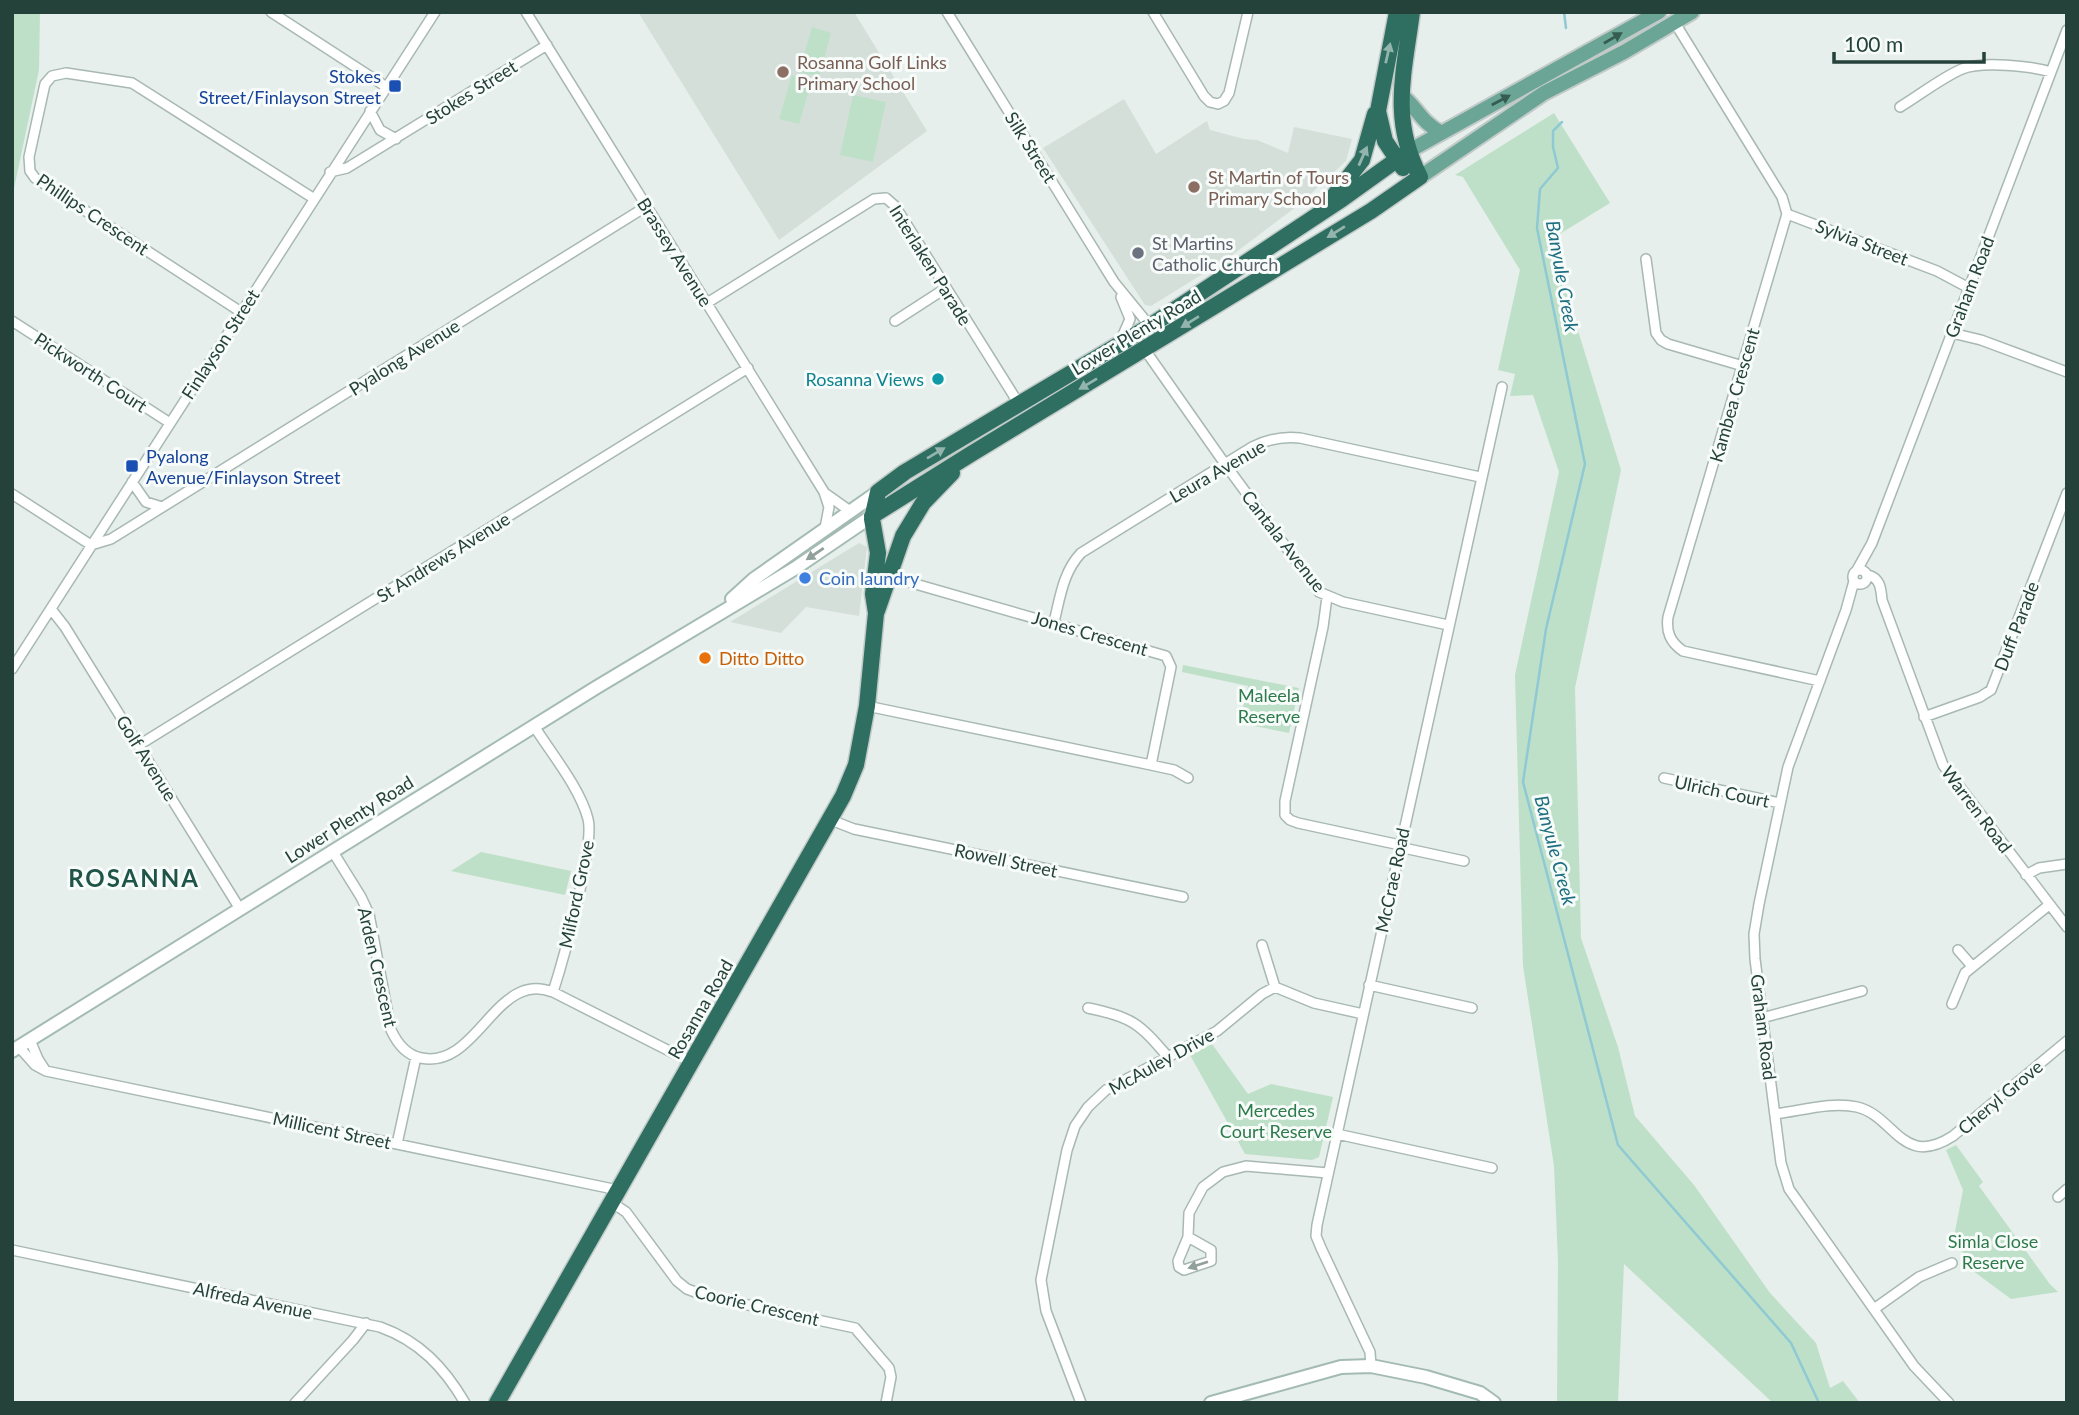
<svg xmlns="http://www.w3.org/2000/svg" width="2079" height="1415" font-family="Lato,sans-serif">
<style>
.built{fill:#d4dfda}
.green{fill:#bfe0c8}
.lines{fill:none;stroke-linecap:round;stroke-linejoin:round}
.stream{stroke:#8ec9d4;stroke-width:2.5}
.street-casing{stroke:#a8b8b2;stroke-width:12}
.secondary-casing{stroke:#a4bbb3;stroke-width:16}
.primary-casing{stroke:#c2cac8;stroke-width:18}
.highway-casing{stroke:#c2cac8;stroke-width:19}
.street{stroke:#fff;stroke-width:9}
.secondary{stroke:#fff;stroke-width:12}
.primary{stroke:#6aa596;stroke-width:14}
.highway{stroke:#2f6f62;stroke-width:16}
.oneway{fill:#365b51}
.oneway2{fill:#93b5ae}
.oneway3{fill:#92a09c}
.education-dot{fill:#8d6e63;stroke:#f7fbf9;stroke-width:2.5}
.transit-dot{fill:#1a4fb4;stroke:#f7fbf9;stroke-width:2.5}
.worship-dot{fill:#6b7280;stroke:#f7fbf9;stroke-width:2.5}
.culture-dot{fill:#0f9aa8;stroke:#f7fbf9;stroke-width:2.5}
.shop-dot{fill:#3f7fe0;stroke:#f7fbf9;stroke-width:2.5}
.food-dot{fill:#e8710a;stroke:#f7fbf9;stroke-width:2.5}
.labels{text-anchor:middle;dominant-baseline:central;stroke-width:6;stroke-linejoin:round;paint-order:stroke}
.education-label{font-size:18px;fill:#785e54;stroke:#f7fbf9;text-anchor:start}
.transit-label{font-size:18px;fill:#164399;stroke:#f7fbf9;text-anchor:end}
.street-label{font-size:18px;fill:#24423a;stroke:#f7fbf9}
.worship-label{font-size:18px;fill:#5b616d;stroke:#f7fbf9;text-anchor:start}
.culture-label{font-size:18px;fill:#0d838f;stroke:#f7fbf9;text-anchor:end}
.shop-label{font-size:18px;fill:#366cbe;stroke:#f7fbf9;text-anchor:start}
.food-label{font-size:18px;fill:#c56008;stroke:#f7fbf9;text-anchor:start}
.park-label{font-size:18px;fill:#2d7a4b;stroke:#f7fbf9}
.water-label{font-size:19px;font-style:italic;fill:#1c6f80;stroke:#f7fbf9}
.district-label{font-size:24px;font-weight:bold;letter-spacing:2px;fill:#1f5548;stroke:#f7fbf9}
</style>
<rect width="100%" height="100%" fill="#e6efeb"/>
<path class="built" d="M638,12H854L927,131L779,240Z
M1124,99L1156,154L1207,121L1210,130L1244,139L1257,140L1288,153L1294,127L1352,139L1346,161L1300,204L1227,259L1151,306L1145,305L1043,148Z
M859,543L867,547L859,616L806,607L781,633L730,622Z"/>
<path class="green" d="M12,12H40L39,70L12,198Z
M812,27L831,33L819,77L799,72Z
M792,75L812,80L799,124L779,119Z
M853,95L886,102L873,162L840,155Z
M1554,113L1610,203L1550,240L1621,470L1575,688L1581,938L1618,1047L1635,1116L1694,1185L1770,1293L1816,1343L1830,1388L1843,1381L1860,1403H1773L1624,1264L1618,1403H1557L1558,1262L1554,1166L1523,966L1515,675L1559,472L1533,395L1510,396L1515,374L1498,370L1520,270L1463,177L1455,175Z
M1183,665L1299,688L1289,733L1239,723L1248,686L1182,672Z
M481,852L571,871L565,895L451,871Z
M1212,1044L1248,1094L1271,1084L1333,1097L1319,1157L1312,1160L1245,1154L1190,1055Z
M1956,1145L1983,1182L1979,1186L2049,1283L2058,1292L2011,1299L1969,1268L1965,1254L1959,1249L1952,1247L1963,1190L1946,1150Z"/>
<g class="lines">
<path class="stream" d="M1564,12L1566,28
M1562,122L1553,131V147L1558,168L1540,189L1537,228L1585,464L1546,629L1523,782L1618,1145L1791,1343L1819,1403"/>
<defs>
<path id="street" d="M271,12L385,86
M526,12L824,492L829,507L825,528
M947,12L1114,282L1150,326
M1153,12L1204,96L1210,102L1218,104L1224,101L1229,93L1248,12
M1675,23L1782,197L1787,214L1668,617C1666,632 1670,642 1683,651L1820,681
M1900,107C1920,95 1941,78 1962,69C1982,61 2031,66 2051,72
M370,111L380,130L396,139
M330,172L347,168L547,45
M1787,214L1937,271L1969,288
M1646,259L1656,333L1661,340L1668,344L1743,366
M707,303L874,199L886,198L895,206L1019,404
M241,312L35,178L30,171L29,157L45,84L52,76L66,73L132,83L313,198
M12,321L170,423
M895,321L946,288
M1952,333L1981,340L2067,372
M1120,342L1130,319L1121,297
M1145,350L1225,464L1319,592L1343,602L1448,625
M132,482L146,502L162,507
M12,494L91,545
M826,494L850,511
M91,545L111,539L647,206
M1853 577a7 7 0 1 1 14 0a7 7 0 1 1-14 0Z
M1857,570L1872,543L2067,30
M1868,575C1880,578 1881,588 1882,600L1943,765L2067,927
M1854,581L1846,610L1788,767L1759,904L1754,934L1755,959L1781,1163L1789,1189L1914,1366L1949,1403
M1327,597L1323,627L1285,801V815L1290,820L1298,823L1400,845
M51,609L65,627L240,909
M1054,622C1060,598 1063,572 1081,553L1252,447C1268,439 1283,436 1300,438L1480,477
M12,669L435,12
M867,706L1151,765L1171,667L1166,656L905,581
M1924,717L1980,697L1991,690L2067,493
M534,726C551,753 580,788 588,819C595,845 563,961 553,992
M139,745L748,368
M1151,765L1174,770L1188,778
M1664,778L1780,803
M831,820L854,829L1183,897
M1399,847L1464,861
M333,852L361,897L369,914L391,1030C397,1043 406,1055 421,1058C466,1067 486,1007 521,992C532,987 542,988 553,992L691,1062
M2026,875L2039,868L2067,864
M1262,945L1275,987
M1958,950L1972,966
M1369,985L1472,1008
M1952,1004L1965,973L2049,905
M1088,1008C1132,1017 1139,1023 1168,1057
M1762,1018L1862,991
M30,1040L38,1059L45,1070
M19,1047L35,1065L46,1071L618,1190
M1775,1114C1800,1111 1832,1101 1857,1107C1895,1116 1902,1169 1953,1136L2067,1041
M1337,1134L1492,1168
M397,1144L416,1057
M2058,1197L2067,1189
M611,1202L626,1212L677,1281L687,1289L706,1296L855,1328L889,1368L891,1377L886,1403
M1188,1237L1211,1250V1261L1184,1270L1179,1267L1178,1261L1188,1237L1189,1213L1203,1187L1223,1172L1246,1166L1328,1173
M12,1250L380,1327C419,1341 444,1367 465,1403
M1874,1309L1919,1277L1952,1263
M1371,1366L1370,1352L1321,1248L1316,1236L1317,1225L1502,387
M295,1403L353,1340L366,1323
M1081,1403L1046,1311L1041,1280L1067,1150L1075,1126L1088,1107L1106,1090L1217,1031L1262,994L1275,987L1314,1003L1363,1014"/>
<path id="secondary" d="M732,599L754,579L878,492
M12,1051L597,687L794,569L872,516
M1211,1403L1341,1367L1371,1366L1426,1377L1480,1393L1494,1403"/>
<path id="primary" d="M1401,95C1416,106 1422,123 1440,132
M1409,151L1659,12
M1420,177L1544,93L1624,52L1692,12"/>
<path id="highway" d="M1397,12L1378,111L1385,141L1403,168
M1330,201L1362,160L1375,114
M872,516L971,454L1371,211L1420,177C1390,119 1404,73 1412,12
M877,611L903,536L923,503L952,473
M497,1403L843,796L856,765L867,706L876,613L873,594L878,553L872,519L878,492L905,472L1150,326L1342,199L1409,151"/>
</defs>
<use href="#street" class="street-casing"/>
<use href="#secondary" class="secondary-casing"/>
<use href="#primary" class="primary-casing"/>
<use href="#highway" class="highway-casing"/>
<use href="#street" class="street"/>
<use href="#secondary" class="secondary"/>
<use href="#primary" class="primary"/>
<use href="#highway" class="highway"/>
</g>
<defs><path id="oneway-solid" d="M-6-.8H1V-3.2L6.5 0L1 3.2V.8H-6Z" transform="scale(1.75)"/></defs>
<g class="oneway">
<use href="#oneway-solid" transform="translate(1613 38) rotate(-30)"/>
<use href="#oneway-solid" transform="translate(1501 100) rotate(-28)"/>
</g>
<g class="oneway2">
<use href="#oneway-solid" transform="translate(1388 53) rotate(-77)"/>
<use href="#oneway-solid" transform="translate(1363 156) rotate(-66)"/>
<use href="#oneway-solid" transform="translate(1336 232) rotate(148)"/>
<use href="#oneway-solid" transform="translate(1190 322) rotate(148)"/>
<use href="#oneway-solid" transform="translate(1088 384) rotate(149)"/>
<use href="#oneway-solid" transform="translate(936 453) rotate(-31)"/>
</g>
<g class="oneway3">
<use href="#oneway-solid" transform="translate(815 554) rotate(146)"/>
<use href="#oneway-solid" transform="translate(1198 1265) rotate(162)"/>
</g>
<g class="education-dot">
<circle cx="783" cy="72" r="7"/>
<circle cx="1194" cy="187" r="7"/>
</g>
<g class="transit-dot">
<rect x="388" y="79" width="14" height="14" rx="3.5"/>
<rect x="125" y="459" width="14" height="14" rx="3.5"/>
</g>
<circle class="worship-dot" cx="1138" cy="253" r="7"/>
<circle class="culture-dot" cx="938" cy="379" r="7"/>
<circle class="shop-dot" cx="805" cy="578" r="7"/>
<circle class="food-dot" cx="705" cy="658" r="7"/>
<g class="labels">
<g class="education-label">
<text x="797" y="62">Rosanna Golf Links<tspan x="797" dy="21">Primary School</tspan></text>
<text x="1208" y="177">St Martin of Tours<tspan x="1208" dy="21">Primary School</tspan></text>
</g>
<g class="transit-label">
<text x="381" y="76">Stokes<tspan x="381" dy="21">Street/Finlayson Street</tspan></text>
<text x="146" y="456" text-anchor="start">Pyalong<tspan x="146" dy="21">Avenue/Finlayson Street</tspan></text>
</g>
<g class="street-label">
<text transform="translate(471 92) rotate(-32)">Stokes Street</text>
<text transform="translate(1031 147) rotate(58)">Silk Street</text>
<text transform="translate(93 214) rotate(34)">Phillips Crescent</text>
<text transform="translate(1862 242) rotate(21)">Sylvia Street</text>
<text transform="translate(675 252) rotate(58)">Brassey Avenue</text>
<text transform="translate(931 265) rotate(58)">Interlaken Parade</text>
<text transform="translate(1969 287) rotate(-69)">Graham Road</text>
<text transform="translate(1136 332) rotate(-31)">Lower Plenty Road</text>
<text transform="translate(220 344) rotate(-57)">Finlayson Street</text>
<text transform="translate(404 357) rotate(-32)">Pyalong Avenue</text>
<text transform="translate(91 372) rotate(33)">Pickworth Court</text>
<text transform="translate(1734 395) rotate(-74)">Kambea Crescent</text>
<text transform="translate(1217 471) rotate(-30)">Leura Avenue</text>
<text transform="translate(1284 541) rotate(52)">Cantala Avenue</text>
<text transform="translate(443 557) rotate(-32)">St Andrews Avenue</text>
<text transform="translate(2016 626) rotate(-69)">Duff Parade</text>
<text transform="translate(1090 633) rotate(16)">Jones Crescent</text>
<text transform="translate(147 758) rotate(58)">Golf Avenue</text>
<text transform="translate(1722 791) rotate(12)">Ulrich Court</text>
<text transform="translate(1977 809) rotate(53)">Warren Road</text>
<text transform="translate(349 819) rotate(-32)">Lower Plenty Road</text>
<text transform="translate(1006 860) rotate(12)">Rowell Street</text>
<text transform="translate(1392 880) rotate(-78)">McCrae Road</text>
<text transform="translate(576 894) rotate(-78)">Milford Grove</text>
<text transform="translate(378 967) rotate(77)">Arden Crescent</text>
<text transform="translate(700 1009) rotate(-60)">Rosanna Road</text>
<text transform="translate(1764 1027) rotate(83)">Graham Road</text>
<text transform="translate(1161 1061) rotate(-29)">McAuley Drive</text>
<text transform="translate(2000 1097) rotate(-40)">Cheryl Grove</text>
<text transform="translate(332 1130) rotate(12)">Millicent Street</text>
<text transform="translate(253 1300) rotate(12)">Alfreda Avenue</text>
<text transform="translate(757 1305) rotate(13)">Coorie Crescent</text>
</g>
<g class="worship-label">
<text x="1152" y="243">St Martins<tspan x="1152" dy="21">Catholic Church</tspan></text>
</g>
<g class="culture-label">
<text x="924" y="379">Rosanna Views</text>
</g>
<g class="shop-label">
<text x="819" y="578">Coin laundry</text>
</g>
<g class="food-label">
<text x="719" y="658">Ditto Ditto</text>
</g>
<g class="park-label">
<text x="1269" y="695">Maleela<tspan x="1269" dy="21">Reserve</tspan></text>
<text x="1276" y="1110">Mercedes<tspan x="1276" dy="21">Court Reserve</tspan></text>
<text x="1993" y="1241">Simla Close<tspan x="1993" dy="21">Reserve</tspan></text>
</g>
<g class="water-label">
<text transform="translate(1563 276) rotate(80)">Banyule Creek</text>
<text transform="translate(1556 850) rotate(75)">Banyule Creek</text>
</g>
<g class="district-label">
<text x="134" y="877">ROSANNA</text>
</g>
</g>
<rect width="2079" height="1415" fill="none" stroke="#24423a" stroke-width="28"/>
<path d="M1834 52v10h150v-10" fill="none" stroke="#24423a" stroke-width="3.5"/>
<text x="1844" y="52" font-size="21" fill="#24423a" stroke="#f7fbf9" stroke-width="5" paint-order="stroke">100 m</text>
</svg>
